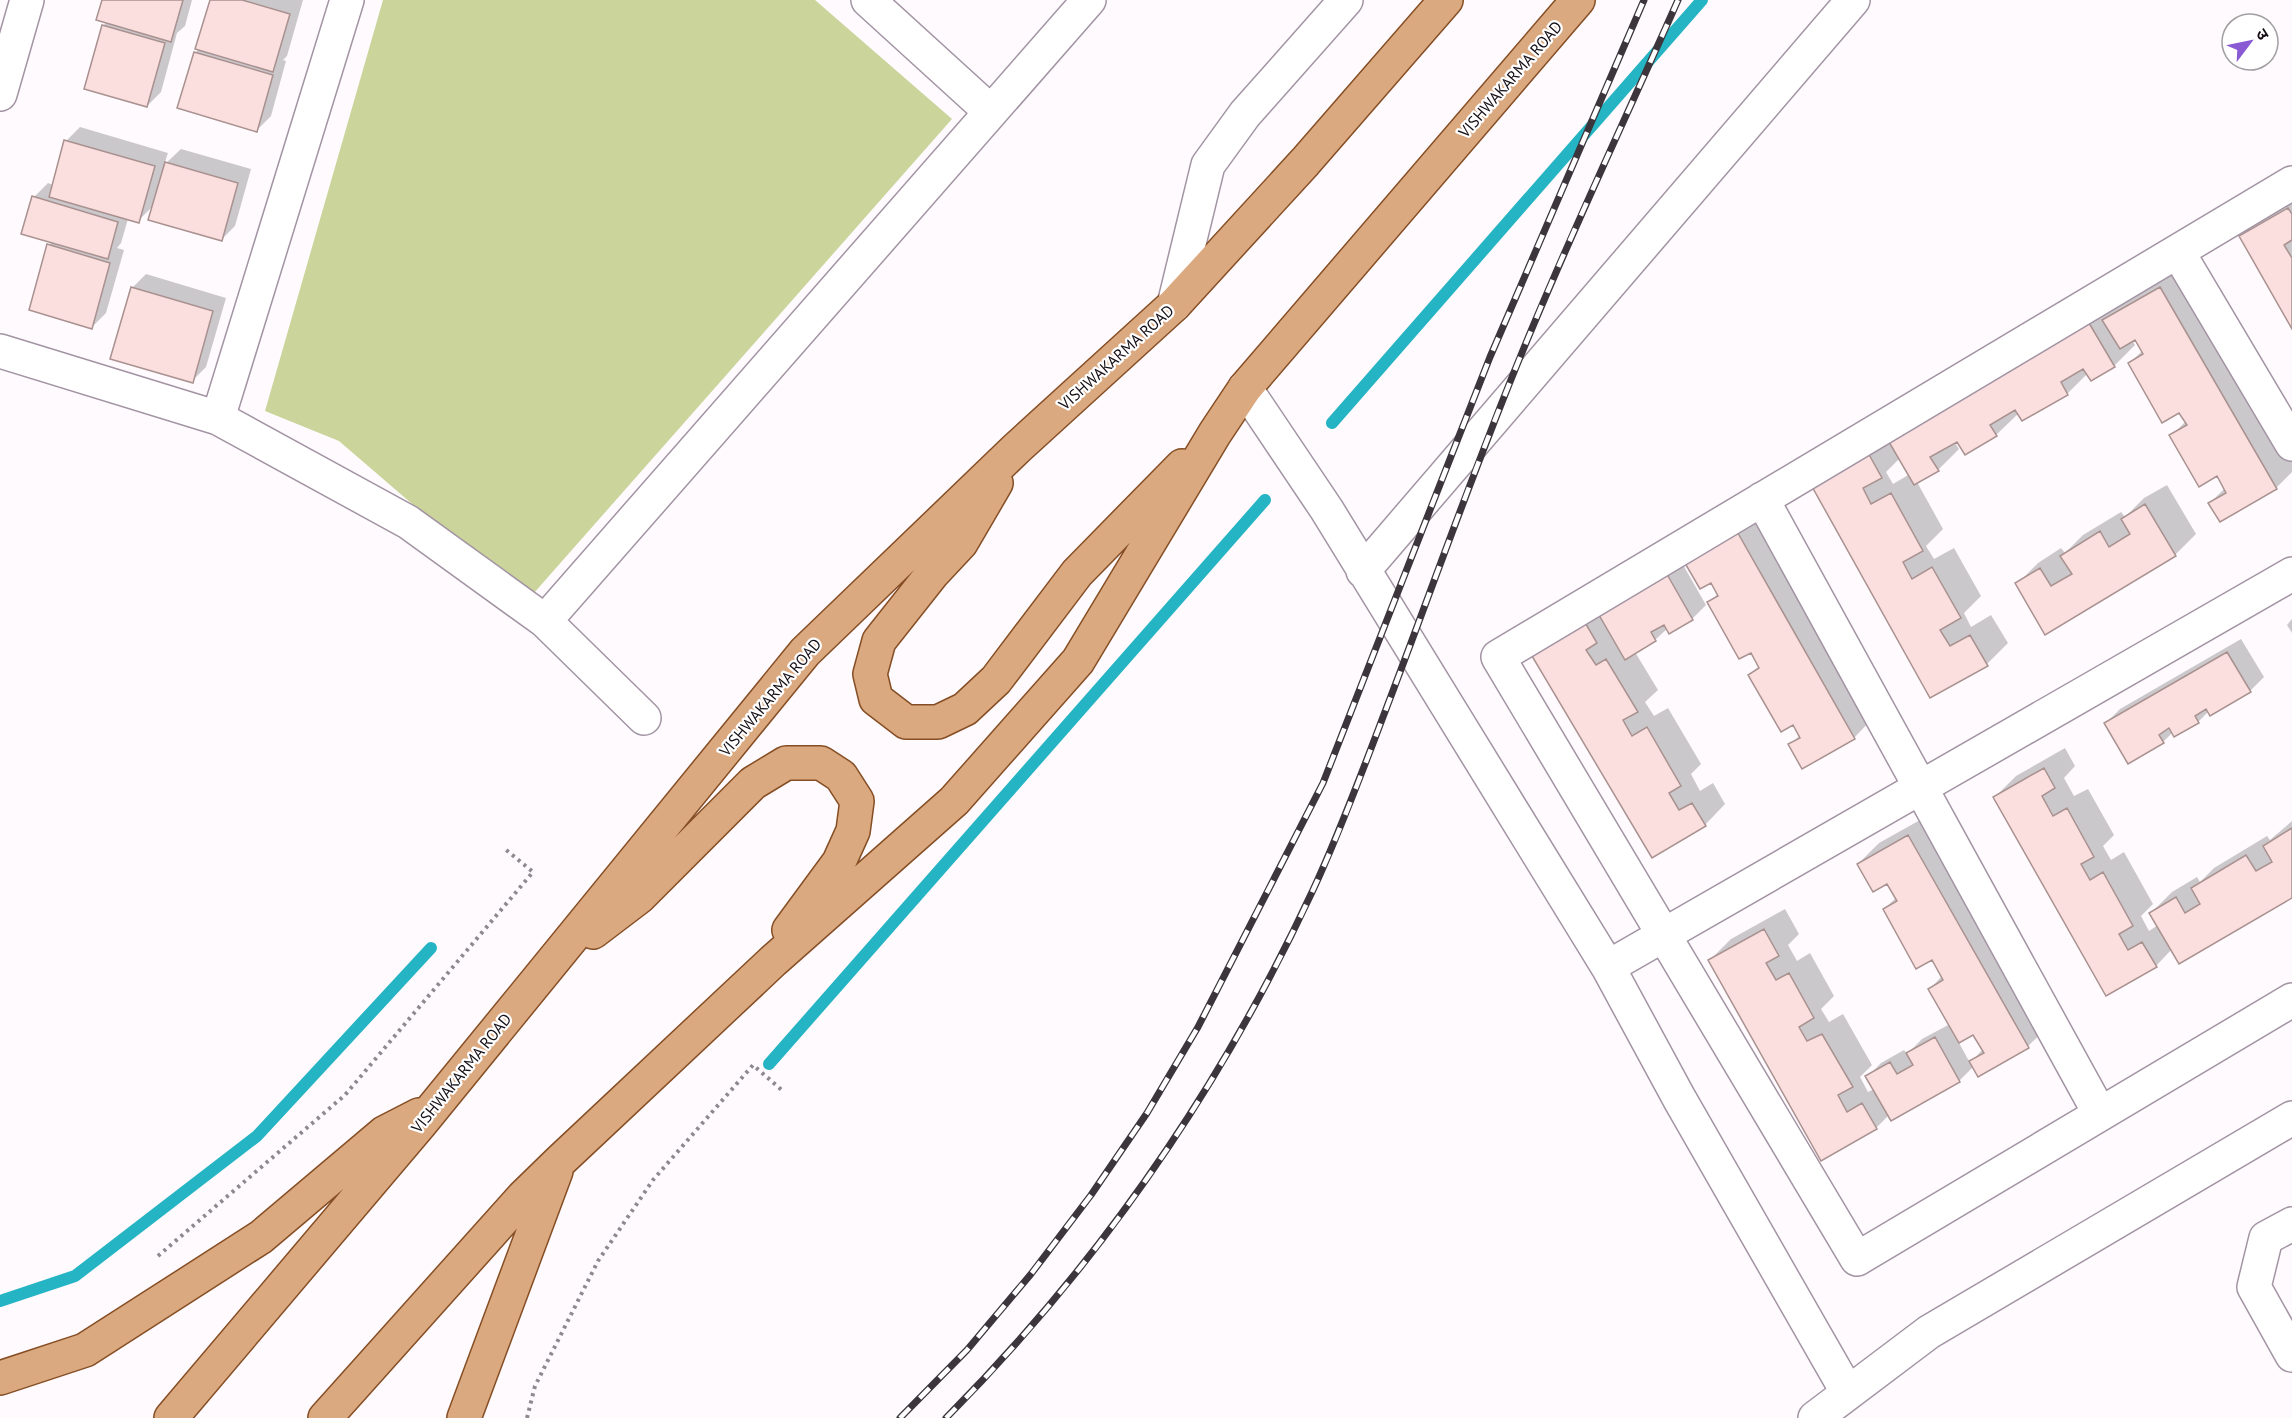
<svg xmlns="http://www.w3.org/2000/svg" width="2292" height="1418" font-family="'PT Sans','Noto Sans Devanagari',sans-serif">
<style>
.green{fill:#cbd49a}
.shadow{fill:#0003;fill-rule:evenodd}
.lines{fill:none;stroke-linecap:round;stroke-linejoin:round}
.stream{stroke:#24b4c3;stroke-width:12}
.building{fill:#fadfde;stroke:#a99190;stroke-width:1.5}
.minor-casing{stroke:#a394a4;stroke-width:36}
.major-casing{stroke:#864e24;stroke-width:36}
.path{stroke:#8e898e;stroke-width:4;stroke-dasharray:3 4.5;stroke-linecap:butt}
.minor{stroke:#fff;stroke-width:33}
.major{stroke:#dba980;stroke-width:33}
.rail-casing{stroke:#3c363c;stroke-width:7}
.rail{stroke:#fff;stroke-width:4.5;stroke-dasharray:14;stroke-linecap:butt}
.labels{text-anchor:middle;dominant-baseline:central;stroke-width:4.5;stroke-linejoin:round;paint-order:stroke}
.street-label{font-size:16px;fill:#150f15;stroke:#fff}
</style>
<rect width="100%" height="100%" fill="#fefafe"/>
<path class="green" d="M383,0H815L952,119L526,602L339,441L265,411Z"/>
<path class="shadow" d="M103,0H192L185,26L177,33L161,92L147,106L103,26L107,22Z
M211,0H303L287,56L283,60L286,61L271,116L257,130L195,53L199,49Z
M80,127L168,153L164,165L181,149L251,169L235,226L221,240L154,205L138,221L128,219L121,243L117,248L124,250L106,313L92,327L49,245L52,242L34,197L48,183L53,185L66,141Z
M2292,198V326L2241,236L2261,216Z
M2181,267L2292,459V472L2276,488L2210,503L2225,488L2217,474L2171,436L2186,421L2180,411L2130,363L2143,350L2136,338L2132,340L2135,345L2114,366L2088,373L2067,394L2019,413L1996,435L1954,441L1959,449L1938,470L1917,482L1943,529L1926,546L1934,559L1954,548L1981,596L1964,613L1971,627L1991,615L2008,643L1987,664L1931,696L1811,483L2110,303L2114,310L2125,299ZM1900,458L1910,474L1893,484L1886,472Z
M146,274L226,298L206,367L192,381L132,288Z
M2167,485L2196,534L2176,554L2046,633L2017,584L2038,563L2061,548L2065,553L2083,535L2121,512L2125,517L2144,498Z
M1756,508L1874,717L1854,738L1790,745L1800,735L1793,723L1750,675L1759,666L1751,651L1709,602L1719,593L1712,581L1684,558Z
M1678,556L1706,605L1692,619L1668,628L1655,640L1635,652L1658,690L1645,702L1654,716L1668,708L1701,764L1691,774L1700,791L1713,783L1725,804L1705,825L1653,856L1531,651Z
M2292,619V633L2287,625Z
M2241,639L2264,677L2250,691L2209,711L2198,722L2173,732L2163,742L2106,723L2120,709Z
M2065,748L2075,766L2064,778L2074,796L2088,789L2114,835L2103,846L2111,860L2124,852L2153,904L2141,916L2149,931L2158,925L2151,913L2172,892L2197,877L2200,882L2214,868L2267,836L2270,840L2292,821V896L2172,949L2156,966L2106,994L1995,797L2016,776Z
M1929,815L2049,1026L2028,1046L1974,1066L1959,1081L1889,1115L1876,1128L1822,1158L1710,960L1731,939L1785,909L1799,934L1788,945L1797,961L1810,953L1834,996L1821,1009L1829,1022L1843,1014L1872,1065L1860,1077L1868,1092L1874,1089L1867,1077L1881,1063L1904,1050L1907,1054L1922,1039L1950,1024L1930,989L1942,976L1932,958L1884,909L1897,897L1888,882L1858,864L1879,843ZM1974,1033L1983,1049L1970,1063L1958,1041Z"/>
<g class="lines">
<path class="stream" d="M1332,423L1702,0
M769,1064L1265,500
M0,1301L75,1276L257,1136L431,948"/>
</g>
<path class="building" d="M102,0H183L171,42L96,20Z
M210,0H242L290,14L273,72L195,49Z
M102,25L165,43L147,107L84,89Z
M194,52L273,75L257,132L177,108Z
M64,140L155,166L139,223L49,197Z
M165,162L238,183L222,241L148,220Z
M32,196L118,222L108,259L21,234Z
M2288,208L2292,214V240L2284,245L2292,258V329L2239,236Z
M47,244L110,263L92,329L29,310Z
M131,287L213,311L193,383L110,359Z
M2160,287L2277,489L2220,522L2208,503L2226,493L2217,476L2199,487L2169,435L2187,425L2179,413L2162,423L2128,363L2143,354L2135,340L2120,349L2102,320Z
M2089,323L2115,367L2091,381L2083,369L2061,382L2068,395L2022,421L2015,410L1990,425L1997,436L1965,455L1957,442L1930,457L1939,471L1914,485L1889,442Z
M1867,451L1882,478L1863,488L1871,504L1891,493L1923,551L1903,562L1912,579L1932,567L1961,618L1940,630L1950,646L1970,635L1988,666L1930,698L1810,483Z
M2145,504L2176,556L2045,635L2015,583L2040,568L2051,586L2072,574L2060,556L2100,531L2109,547L2130,534L2121,519Z
M1735,528L1855,739L1802,769L1788,744L1800,738L1793,725L1781,732L1748,675L1759,668L1751,653L1739,659L1707,602L1718,596L1711,583L1700,589L1682,558Z
M1664,569L1693,620L1669,634L1664,625L1651,632L1656,641L1625,660L1595,608Z
M1583,619L1597,643L1586,650L1596,665L1606,659L1638,712L1623,720L1632,736L1647,727L1681,786L1669,793L1679,810L1692,803L1706,826L1652,858L1529,651Z
M2227,652L2251,692L2210,716L2206,709L2195,716L2199,723L2174,737L2169,728L2159,735L2164,743L2128,764L2104,723Z
M2044,768L2055,788L2042,796L2053,816L2067,808L2094,857L2081,864L2090,880L2103,872L2133,926L2119,934L2128,950L2142,942L2157,967L2106,996L1993,797Z
M2292,828V898L2179,964L2149,913L2176,897L2185,913L2200,904L2191,888L2246,855L2256,871L2272,862L2263,846Z
M1908,835L2029,1048L1978,1077L1969,1061L1984,1053L1973,1035L1959,1043L1928,989L1943,980L1932,960L1916,969L1883,909L1897,901L1887,884L1873,892L1857,864Z
M1764,929L1779,956L1766,963L1776,980L1789,973L1814,1018L1799,1027L1807,1041L1822,1034L1853,1087L1838,1095L1847,1112L1862,1103L1877,1129L1821,1161L1708,960Z
M1935,1037L1960,1082L1891,1121L1865,1076L1890,1062L1897,1074L1913,1065L1906,1053Z"/>
<g class="lines">
<defs>
<path id="minor" d="M868,0L991,112
M0,94L27,0
M2292,183L1498,657L1857,1259L2292,1000
M2178,252L2292,444
M1174,305L1208,165L1245,114L1346,0
M0,351L218,418L408,522L545,621L644,718
M1245,388L1327,510L1608,967L1679,1098L1848,1393
M218,418L347,0
M1762,499L2100,1114
M1363,571L1853,0
M545,621L1089,0
M1608,967L2292,574
M2292,1224L2266,1238L2254,1287L2292,1355
M1815,1418L1929,1332L2292,1118"/>
<path id="major" d="M996,483L961,543L932,574L879,641L870,674L876,699L906,722H938L965,709L996,680L1077,573L1182,466
M593,932L639,897L753,783L786,763H821L841,776L857,801L853,831L839,862L789,930
M0,1378L85,1350L261,1237L384,1133L419,1115
M171,1418L420,1124L805,652L1017,448L1174,305L1305,162L1446,0
M325,1418L523,1197L560,1161L773,961L954,801L1078,661L1215,433L1245,388L1578,0
M464,1418L556,1171"/>
</defs>
<use href="#minor" class="minor-casing"/>
<use href="#major" class="major-casing"/>
<path class="path" d="M158,1256L345,1095L533,872L505,849
M527,1418L535,1386L598,1261L653,1180L753,1065L784,1092"/>
<use href="#minor" class="minor"/>
<use href="#major" class="major"/>
<defs>
<path id="rail" d="M900,1418L967,1350L1031,1274L1091,1195L1147,1113L1198,1027L1323,783L1490,357L1644,0
M946,1418C1100,1263 1221,1088 1313,890C1339,834 1361,775 1383,717C1429,597 1472,474 1521,355C1570,235 1626,118 1678,0"/>
</defs>
<use href="#rail" class="rail-casing"/>
<use href="#rail" class="rail"/>
</g>
<g class="labels">
<g class="street-label">
<text transform="translate(1510 79) rotate(-49)">VISHWAKARMA ROAD</text>
<text transform="translate(1116 357) rotate(-42)">VISHWAKARMA ROAD</text>
<text transform="translate(770 697) rotate(-50)">VISHWAKARMA ROAD</text>
<text transform="translate(461 1073) rotate(-51)">VISHWAKARMA ROAD</text>
</g>
</g>
<g transform="translate(2250 42) rotate(58)"><circle r="28" fill="#ffffff" stroke="#a19fa1" stroke-width="1.5"/>
<path d="M0-4.5L10 22L0 15L-10 22Z" fill="#895ad3"/>
<text y="-9" font-size="16" font-weight="bold" text-anchor="middle" fill="#150f15">उ</text>
</g>
</svg>
